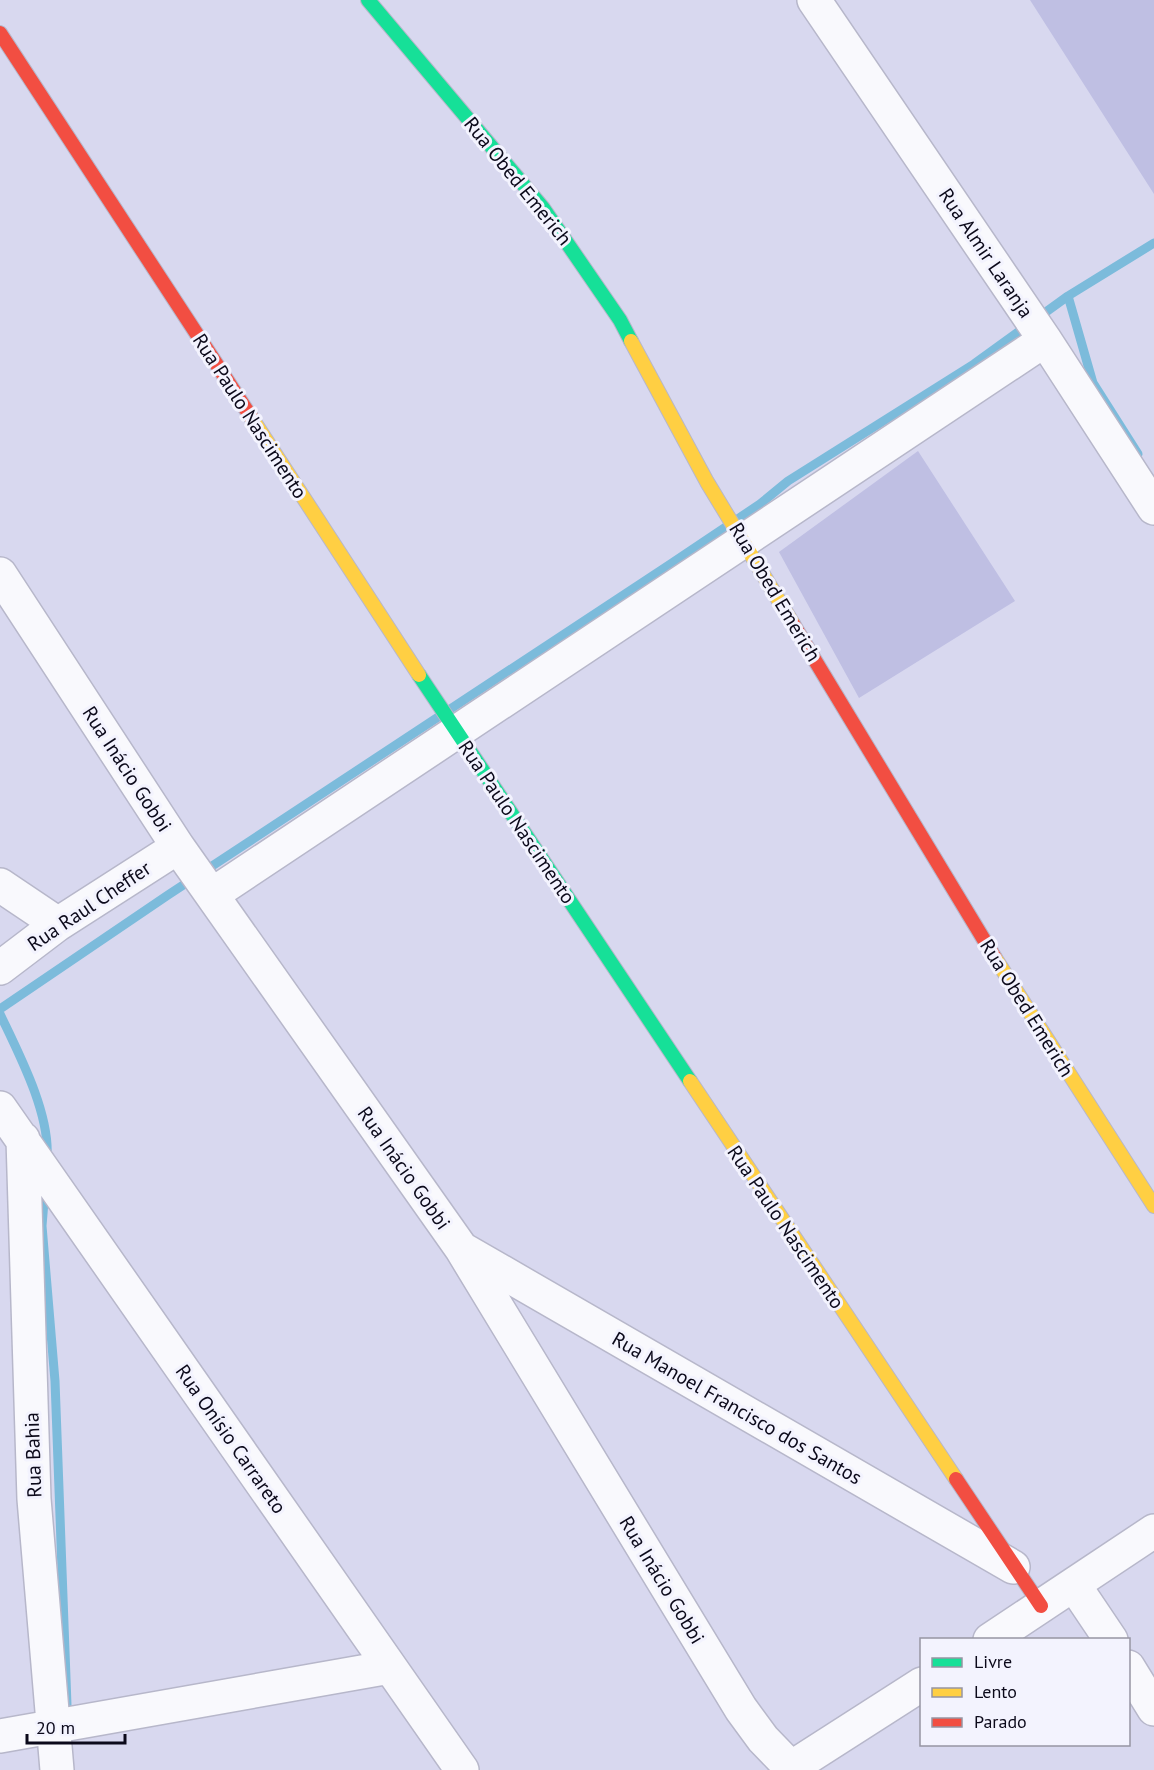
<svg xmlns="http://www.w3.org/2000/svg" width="1154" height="1770" font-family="'PT Sans',sans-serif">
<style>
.green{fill:#bfbfe3}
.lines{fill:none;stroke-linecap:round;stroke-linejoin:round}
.stream{stroke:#7cbbdb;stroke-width:9}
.street-casing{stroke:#b7b7ca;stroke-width:36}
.fast-casing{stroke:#b7b7ca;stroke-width:16}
.slow-casing{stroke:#b7b7ca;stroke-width:16}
.jam-casing{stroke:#b7b7ca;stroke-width:16}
.street{stroke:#f9f9fd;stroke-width:33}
.fast{stroke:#16e098;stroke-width:14}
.slow{stroke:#ffcf43;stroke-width:14}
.jam{stroke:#f24e42;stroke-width:14}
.labels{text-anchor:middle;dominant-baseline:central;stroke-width:6;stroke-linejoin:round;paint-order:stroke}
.street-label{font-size:20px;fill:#0b091a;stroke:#f3f3fe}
</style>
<rect width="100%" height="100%" fill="#d8d8ef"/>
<path class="green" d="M1030,0H1154V194Z
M918,451L1015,601L859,698L779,552Z"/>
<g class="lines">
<path class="stream" d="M1068,296L1093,383L1138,454
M0,1009L168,895L672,563L760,504L788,481L974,364L1068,296L1154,243
M0,1014C19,1054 50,1113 47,1157
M45,1189L42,1226L55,1381L67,1705"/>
<defs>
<path id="street" d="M814,0L1045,340L1154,508
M0,574L178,847L461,1248L741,1709L763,1739L793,1770
M0,885L58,924
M213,894L1045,340
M0,968L58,924L178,847
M0,1108L462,1770
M23,1139L34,1499L57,1770
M464,1250L1013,1567
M1074,1585L1111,1640
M990,1640L1154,1531
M1128,1667L1154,1709
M0,1736L390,1667
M791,1768L922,1684"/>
<path id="fast" d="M368,0L543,208L620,320L631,341
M419,675L690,1081"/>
<path id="slow" d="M631,341L707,482L793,624
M251,417L419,675
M995,958L1154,1206
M690,1081L956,1479"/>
<path id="jam" d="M0,33L251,417
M793,624L995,958
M956,1479L1041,1606"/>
</defs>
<use href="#street" class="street-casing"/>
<use href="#fast" class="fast-casing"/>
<use href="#slow" class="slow-casing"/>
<use href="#jam" class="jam-casing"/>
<use href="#street" class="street"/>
<use href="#fast" class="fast"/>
<use href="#slow" class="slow"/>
<use href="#jam" class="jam"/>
</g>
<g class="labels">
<g class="street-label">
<text transform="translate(518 181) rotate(51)">Rua Obed Emerich</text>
<text transform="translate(986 253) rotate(56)">Rua Almir Laranja</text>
<text transform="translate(250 416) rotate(57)">Rua Paulo Nascimento</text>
<text transform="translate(775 592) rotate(59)">Rua Obed Emerich</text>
<text transform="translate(127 769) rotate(57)">Rua Inácio Gobbi</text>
<text transform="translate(517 822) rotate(56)">Rua Paulo Nascimento</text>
<text transform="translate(89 906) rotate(-34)">Rua Raul Cheffer</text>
<text transform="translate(1027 1008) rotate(58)">Rua Obed Emerich</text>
<text transform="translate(404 1168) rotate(55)">Rua Inácio Gobbi</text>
<text transform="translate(786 1227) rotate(56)">Rua Paulo Nascimento</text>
<text transform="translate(737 1408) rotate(30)">Rua Manoel Francisco dos Santos</text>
<text transform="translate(231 1439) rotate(55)">Rua Onísio Carrareto</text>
<text transform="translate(33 1455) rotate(-92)">Rua Bahia</text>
<text transform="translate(662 1580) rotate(59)">Rua Inácio Gobbi</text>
</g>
</g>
<rect x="920" y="1638" width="210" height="108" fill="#f3f3fe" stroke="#9695a3" stroke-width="1.5"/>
<rect x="932" y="1658" width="30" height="9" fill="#16e098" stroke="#9695a3" stroke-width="1.5"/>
<text x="974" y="1668" font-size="18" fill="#0b091a">Livre</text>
<rect x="932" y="1688" width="30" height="9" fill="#ffcf43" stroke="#9695a3" stroke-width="1.5"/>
<text x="974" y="1698" font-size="18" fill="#0b091a">Lento</text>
<rect x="932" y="1718" width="30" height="9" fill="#f24e42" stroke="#9695a3" stroke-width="1.5"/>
<text x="974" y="1728" font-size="18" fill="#0b091a">Parado</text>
<path d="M27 1734v9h98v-9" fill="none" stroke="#0b091a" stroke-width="3"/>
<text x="36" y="1734" font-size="18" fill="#0b091a" stroke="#f3f3fe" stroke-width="4.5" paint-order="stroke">20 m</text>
</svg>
